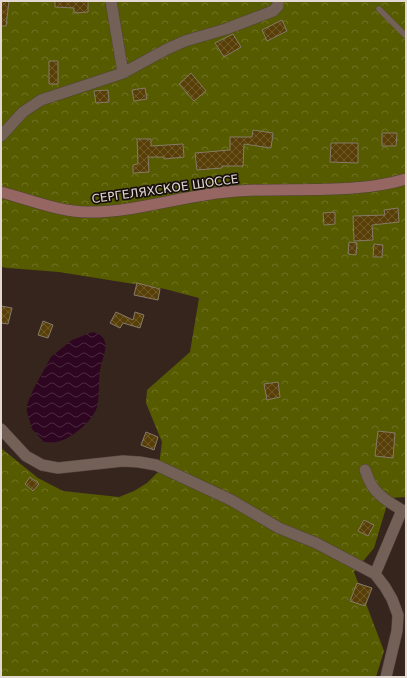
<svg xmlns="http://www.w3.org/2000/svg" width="407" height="678" font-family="'DejaVu Sans',sans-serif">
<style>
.forest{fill:url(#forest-crowns)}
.water{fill:url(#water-waves)}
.building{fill:url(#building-cross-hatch);stroke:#857b69}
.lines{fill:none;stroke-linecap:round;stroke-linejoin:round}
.service-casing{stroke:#50433c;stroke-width:6}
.minor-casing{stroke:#50433c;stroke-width:12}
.secondary-casing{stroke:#50433c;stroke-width:12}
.service{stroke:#736056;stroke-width:5.5}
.minor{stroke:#736056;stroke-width:11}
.secondary{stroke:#966662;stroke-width:11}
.labels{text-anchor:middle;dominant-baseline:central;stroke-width:3.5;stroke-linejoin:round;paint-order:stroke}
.street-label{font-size:12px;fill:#e3d8d2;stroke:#18100d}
</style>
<defs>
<pattern id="forest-crowns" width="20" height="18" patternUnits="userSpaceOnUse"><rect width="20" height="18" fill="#565b00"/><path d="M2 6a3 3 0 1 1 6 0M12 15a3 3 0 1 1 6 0" fill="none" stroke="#6e7224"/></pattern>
<pattern id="water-waves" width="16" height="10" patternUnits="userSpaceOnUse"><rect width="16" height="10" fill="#2e0621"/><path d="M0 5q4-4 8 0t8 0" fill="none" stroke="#4c2a40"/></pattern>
<pattern id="building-cross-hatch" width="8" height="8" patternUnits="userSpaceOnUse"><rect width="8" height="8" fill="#583f08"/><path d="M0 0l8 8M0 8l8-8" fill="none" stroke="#705a2b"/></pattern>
</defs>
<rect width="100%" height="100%" fill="#36251d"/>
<path class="forest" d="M1,1H406V497L389,498L374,548L354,572L384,651L376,677H1V448L38,478L63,491L119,497L134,491L147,483L158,472L162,442L146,403L147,390L190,352L199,298L165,289L59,272L8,268L1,267Z"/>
<path class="water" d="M93,332C114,338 103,355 100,370C98,382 100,395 97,407C93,421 70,440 56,442C52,443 48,442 44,442L32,429L27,412V405L33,390L51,357L72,340Z"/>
<path class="building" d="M1,1H9L6,26H1Z
M55,1H88V12L74,13V8L55,7Z
M282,20L287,31L267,41L262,30Z
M233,34L241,47L224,57L215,43Z
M49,61H58V84H49Z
M191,73L206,91L194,101L179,84Z
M145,88L147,99L134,101L132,90Z
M108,90L109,102L96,103L94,91Z
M253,130L273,133L271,148L244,144L243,166H222V168L197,170L195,153L230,150V137H252Z
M382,133H397L396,146H382Z
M137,139H151V146L183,144L184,157L164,159V157H148L149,172L133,173V165L138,164Z
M331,143H358V163L330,162Z
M398,208L399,222L372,225L373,240L354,241L353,216L385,215L384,210Z
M335,212V224L324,225L323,213Z
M349,242L357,243L356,255L348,254Z
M374,244L383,245L382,257H373Z
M137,283L160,289L158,300L134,295Z
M1,306L12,308L8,324L1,323Z
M116,312L133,320L135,312L144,315L140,328L123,323L120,328L110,323Z
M43,321L53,325L48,338L38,335Z
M278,382L280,397L267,400L264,384Z
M378,431L395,433L393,458L375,456Z
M146,432L158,437L154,450L141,445Z
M30,477L39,484L33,491L25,484Z
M364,520L374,525L368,536L358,531Z
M357,583L372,588L365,606L350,601Z"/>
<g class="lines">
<defs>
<path id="service" d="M379,9L406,36"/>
<path id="minor" d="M111,1L123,73
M1,136L23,112L41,100L123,73L167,49L185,41L226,29L273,11L278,6V1
M1,429L26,456L42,465L58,468L123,461L139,462L156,465L231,500L279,528L316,543L375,574L385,587L392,599L398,615L397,631L386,677
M365,470C367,474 368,479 370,482C376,495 390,503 402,510
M375,574L402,510L406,511"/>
<path id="secondary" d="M1,192C28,199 62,213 90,212C139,212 187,194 237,191C293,187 351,195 406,179"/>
</defs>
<use href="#service" class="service-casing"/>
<use href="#minor" class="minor-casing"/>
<use href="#secondary" class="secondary-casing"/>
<use href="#service" class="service"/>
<use href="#minor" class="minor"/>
<use href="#secondary" class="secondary"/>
</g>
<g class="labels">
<g class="street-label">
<text transform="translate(165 189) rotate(-8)">СЕРГЕЛЯХСКОЕ ШОССЕ</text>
</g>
</g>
<rect width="407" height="678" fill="none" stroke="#e3d8d2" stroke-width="4"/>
</svg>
